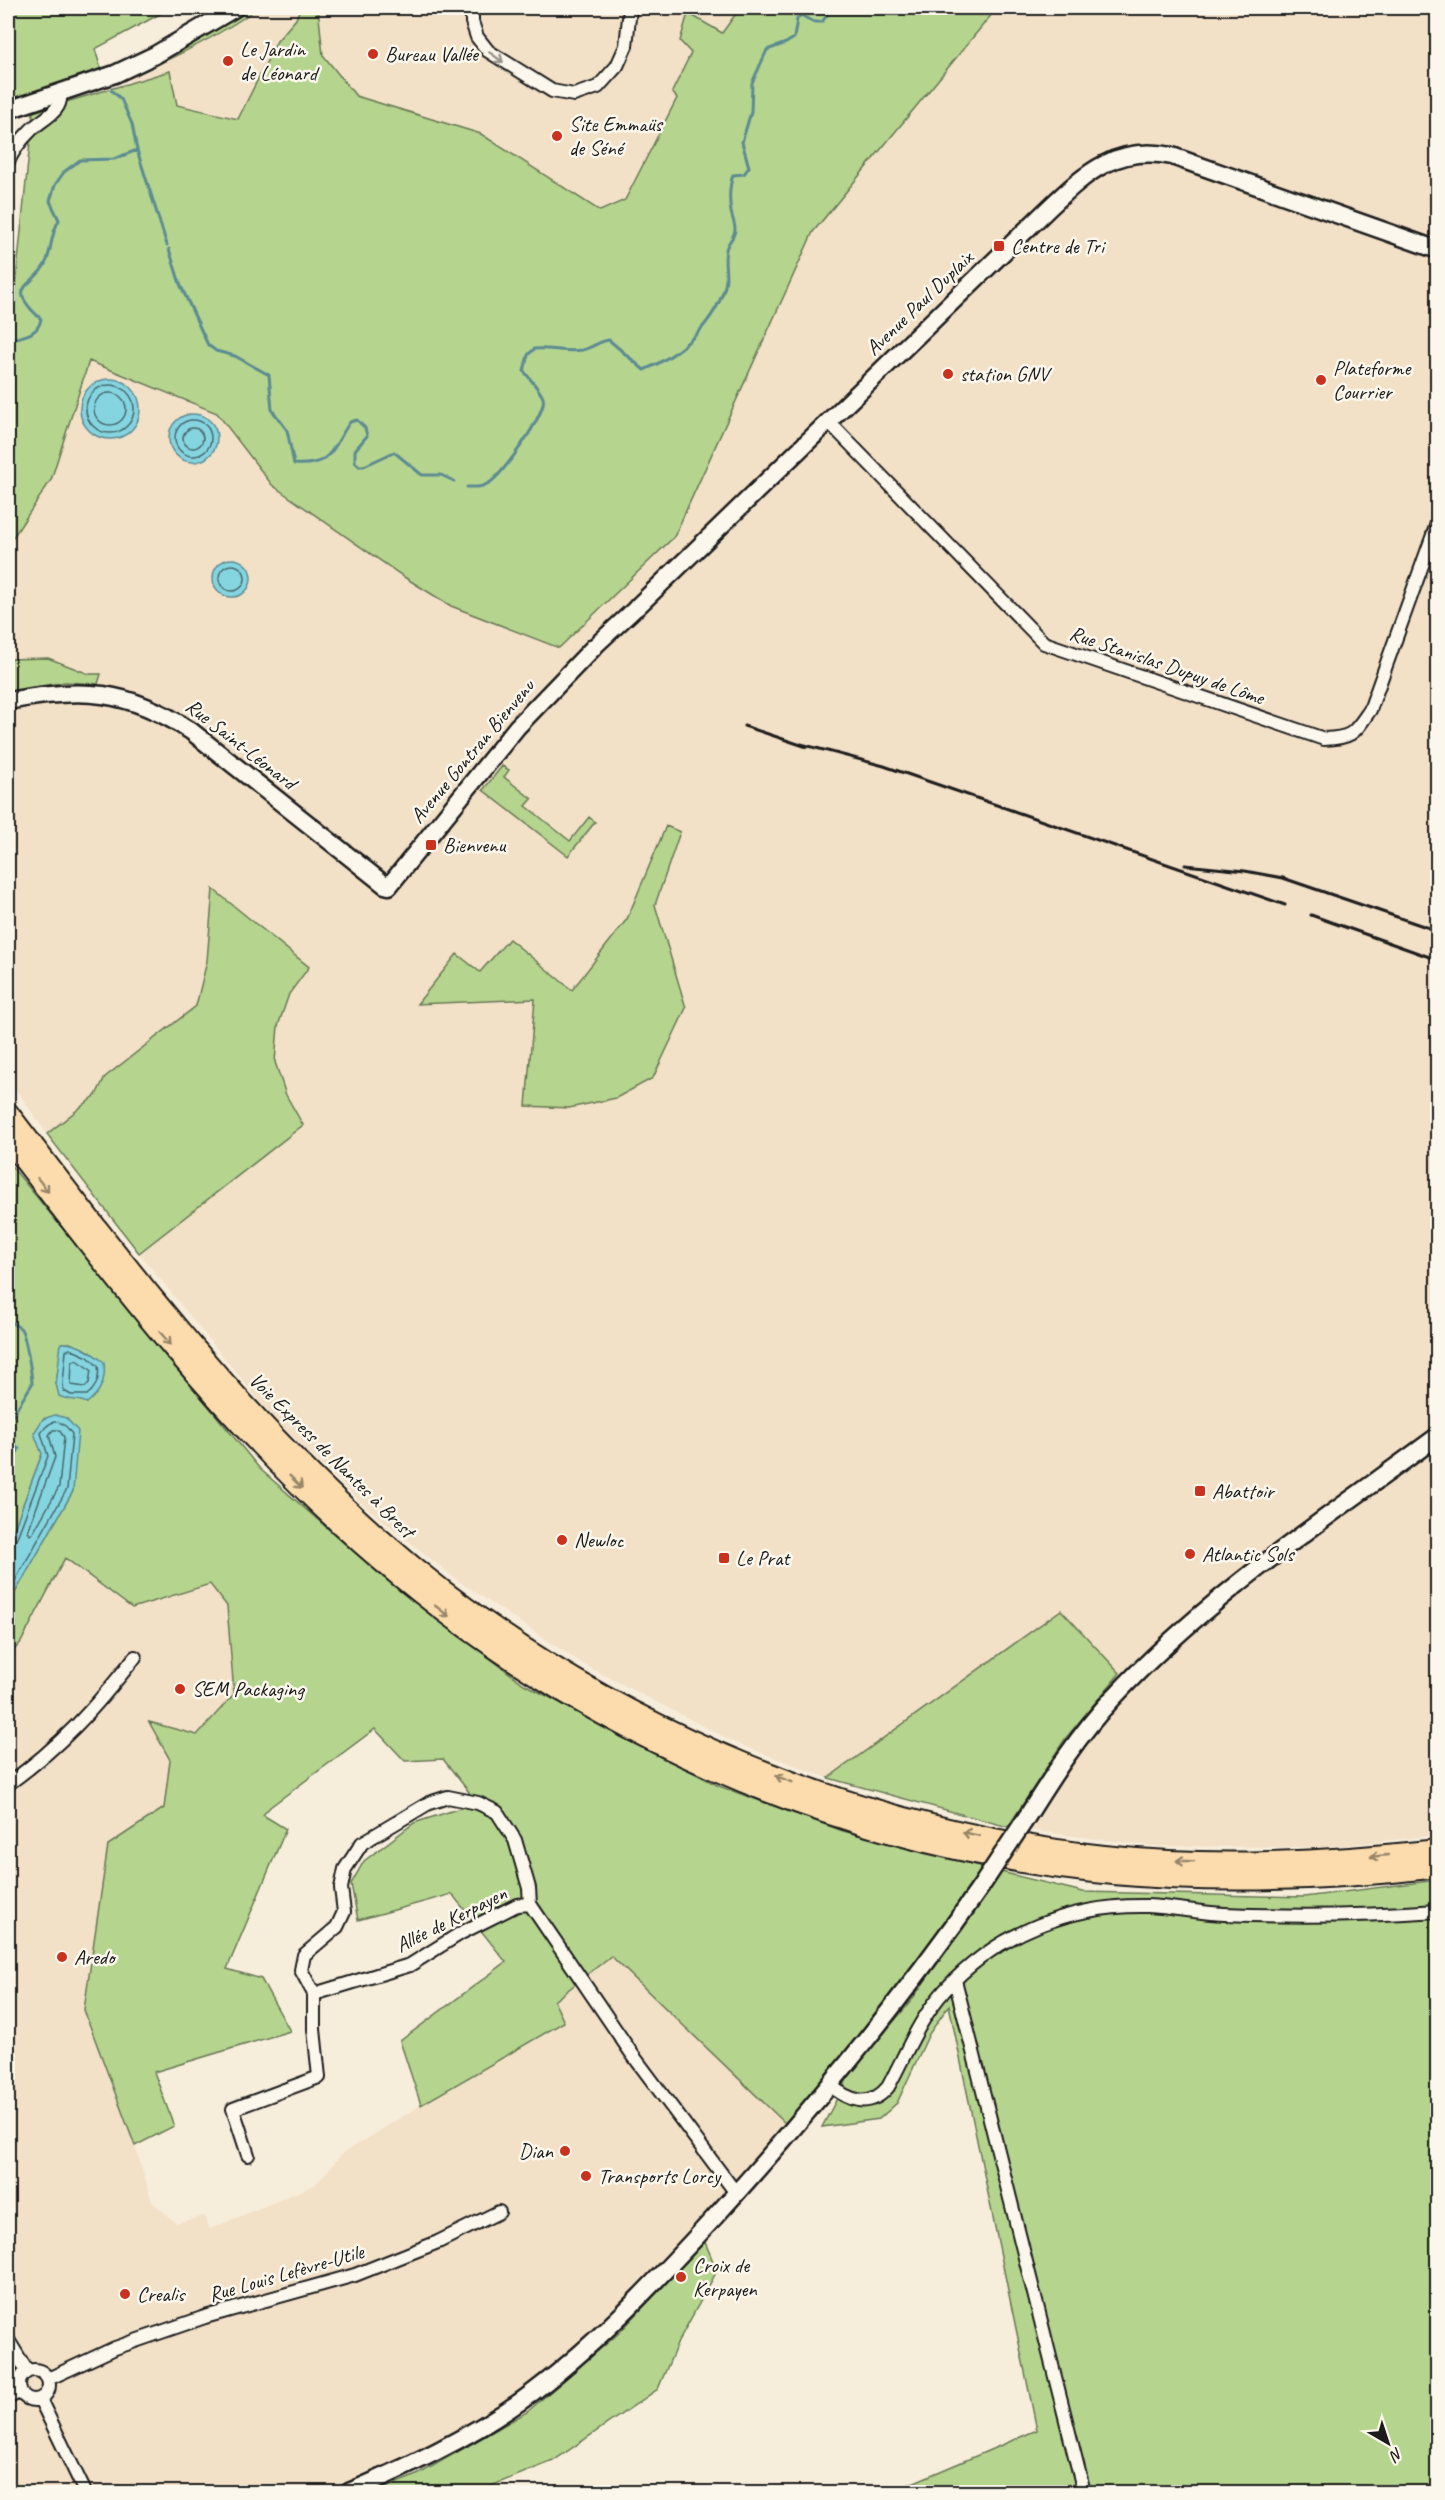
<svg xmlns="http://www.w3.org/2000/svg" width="1445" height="2500" font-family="Caveat,sans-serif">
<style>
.built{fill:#f2e0c7}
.green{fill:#b5d48e;stroke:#687855;stroke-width:1.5;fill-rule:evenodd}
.water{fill:#85d5e1;stroke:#5b8b92;stroke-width:1.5}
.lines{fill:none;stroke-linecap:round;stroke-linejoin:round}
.shore{stroke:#46666b;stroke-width:1.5}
.stream{stroke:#5b8b92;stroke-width:3}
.minor-casing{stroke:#1c1c1c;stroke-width:16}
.tertiary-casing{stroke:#1c1c1c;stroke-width:20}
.secondary-casing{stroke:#1c1c1c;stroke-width:21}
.trunk-casing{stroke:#1c1c1c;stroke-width:24}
.minor{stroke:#fbf7ec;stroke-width:12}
.tertiary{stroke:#fbf7ec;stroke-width:15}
.secondary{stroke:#fbf7ec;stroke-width:16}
.trunk{stroke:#fcdcac;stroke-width:20}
.rail{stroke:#1c1c1c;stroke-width:3}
.secondary-bridge-casing{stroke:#1c1c1c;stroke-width:21;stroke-linecap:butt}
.secondary-bridge{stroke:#fbf7ec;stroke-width:16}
.oneway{stroke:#97948e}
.oneway2{stroke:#97866b}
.poi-dot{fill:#c8321e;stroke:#fbf7ec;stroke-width:2}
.labels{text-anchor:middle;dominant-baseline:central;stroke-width:5;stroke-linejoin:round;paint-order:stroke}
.poi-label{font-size:21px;fill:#1c1c1c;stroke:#fbf7ec;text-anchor:start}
.street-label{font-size:21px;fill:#1c1c1c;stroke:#fbf7ec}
</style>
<rect width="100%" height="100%" fill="#f7eddb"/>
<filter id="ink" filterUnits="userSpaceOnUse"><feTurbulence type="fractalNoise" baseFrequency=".0167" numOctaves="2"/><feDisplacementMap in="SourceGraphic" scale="12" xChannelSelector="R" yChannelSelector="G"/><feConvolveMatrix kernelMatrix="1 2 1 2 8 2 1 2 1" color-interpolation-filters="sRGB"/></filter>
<g filter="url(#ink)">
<path class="built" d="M228,8H300L296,19L277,41L238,119L177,105L170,71L129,84L128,64Z
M318,8H740L722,33L689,13L691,53L672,92L677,97L625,200L600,211L481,134L356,96L323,55Z
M997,8H1427L1437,11V1835L1326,1847L1151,1846L1008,1827L1065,1739L1120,1673L1061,1611L828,1778L734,1742L583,1664L460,1582L365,1506L274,1419L139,1253L303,1125L286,1095L275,1062L278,1026L289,994L308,966L214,889L207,961L196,1006L105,1077L96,1095L47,1134L8,1078V691L66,682L98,684L101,674H89L48,658L8,659V545L51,480L89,361L217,413L272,485L674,537L813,232Z
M65,1558L132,1608L210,1584L227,1606L234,1693L197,1735L150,1722L170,1760L164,1808L108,1845L84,2010L135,2146L152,2202L176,2223L204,2216L210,2229L315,2185L341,2155L421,2105L564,2022L554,2001L611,1956L786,2124L695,2227L599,2327L521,2392L443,2441L329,2492H8V1657L21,1642Z"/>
<path class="green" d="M8,8H171L95,49L101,69L8,100Z
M245,8H258C224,32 190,50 152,67Z
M300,8H318L323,55L356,96L481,134L600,211L625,200L677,98L672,92L691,53L680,41L688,13L722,33L740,8H997L813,232L674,537L559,648L451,606L404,577L272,485L217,413L89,361L51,480L8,545V302L14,301L33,112L170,71L177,105L238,119L277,41L296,19Z
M48,658L89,674H101L98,684L66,682L8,691V659Z
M502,766L509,770L504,777L532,799L526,806L570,841L589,817L595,822L568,856L483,790Z
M666,826L680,832L655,905L686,1008L653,1078L616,1098L569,1108L526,1106L535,999L417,1004L457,954L480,972L509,939L572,990L627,919Z
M213,889L309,967L289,994L278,1026L275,1062L286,1095L303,1125L139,1253L47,1134L96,1095L105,1077L196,1006L207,961Z
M8,1162L260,1469L384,1578L524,1684L719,1786L843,1831L984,1867L952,1919L786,2124L611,1956L554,2001L564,2022L421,2105L400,2041L506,1962L452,1894L358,1920L351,1884L364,1861L414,1823L464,1807L469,1792L443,1759L405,1761L375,1729L270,1807L263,1815L286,1829L227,1969L261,1979L290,2031L154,2072L174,2126L135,2146L84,2010L108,1845L164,1808L170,1760L149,1722L197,1735L234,1694L227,1606L210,1584L132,1608L65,1558L21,1642L8,1657V1605L73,1491L42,1454L8,1545ZM62,1343H70L91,1352L87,1403L56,1384Z
M1061,1610L1120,1673L1065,1739L1008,1827L828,1778Z
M1001,1872L1083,1892L1304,1897L1437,1880V2492H891L1037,2430L949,2005L929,2034L897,2103L879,2119L822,2127L850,2074L911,2001Z
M705,2242L717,2271L678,2342L658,2389L553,2461L476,2492H375L419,2474L527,2412L619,2333Z"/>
<path class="water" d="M80 409a30 30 0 1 1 60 0a30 30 0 1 1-60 0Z
M169 438a24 24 0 1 1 48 0a24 24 0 1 1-48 0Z
M213 578a19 19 0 1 1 38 0a19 19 0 1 1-38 0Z
M61,1343C77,1342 92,1353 104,1362C106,1380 101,1392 87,1403C79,1399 69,1401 59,1396L56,1384Z
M55,1415L66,1418L78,1431L73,1491L8,1605V1545L42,1454L34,1433L43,1419Z"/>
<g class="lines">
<path class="shore" d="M86 409a24 24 0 1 1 48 0a24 24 0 1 1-48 0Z
M94 409a16 16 0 1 1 32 0a16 16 0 1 1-32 0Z
M175 438a18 18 0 1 1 36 0a18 18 0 1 1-36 0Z
M183 438a10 10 0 1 1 20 0a10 10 0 1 1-20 0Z
M219 578a13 13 0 1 1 26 0a13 13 0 1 1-26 0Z
M70,1349L88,1357L98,1366C100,1378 96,1388 87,1395H71L64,1391L63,1383L66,1351Z
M76,1360L91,1370L89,1383L85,1387L71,1385L72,1362Z
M53,1430H59L64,1437L59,1487L33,1533L30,1535L28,1531L55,1457L49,1435Z
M8,1545L16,1540L48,1456L41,1433C52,1417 62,1419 72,1434L67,1489L8,1593"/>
<path class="stream" d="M111,90L121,99L132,124L137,150L167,245
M169,249L180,284L208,345L216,351L235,356L269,375L272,410L287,430L294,464C332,467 332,448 350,422L357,420L365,428L367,436L355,450V462L359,466H364L394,452L422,475H441L454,481
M8,340C22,336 38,336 41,319C1,283 37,288 47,260C52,246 51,234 59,220L50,201L55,185L64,172L80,160L114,159L137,150
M467,487C475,487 481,488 489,483C503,475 548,411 543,398C541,391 529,378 524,371L528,355L534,349C550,347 565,353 582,350C592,348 599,341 609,340L644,370C679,356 715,323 725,286C728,274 723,262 726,250C727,242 735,238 735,229C735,224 732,217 731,212C729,200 729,187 733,175L744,174L749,167L742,142L751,112L752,83L767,50L786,43L794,38L797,19L801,15L813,22H822L832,8
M8,1320C12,1324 16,1325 20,1328C25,1331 32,1375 32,1384L8,1423
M8,1442L19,1449L8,1468"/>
<defs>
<path id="minor" d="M472,8V22L477,37L488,51L552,91L574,95L598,87L617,66L626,46L630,8
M8,162C13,150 21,140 30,131C42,118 63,113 60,92
M828,421L1044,643L1324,739C1353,738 1354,733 1370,710L1438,521
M8,1784C61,1746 95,1708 135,1657
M955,1980L1084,2492
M314,1994L410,1965L461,1933L517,1905L530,1904L632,2054L736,2193
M829,2084C848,2101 870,2109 888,2087C906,2054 919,2019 945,1990C997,1933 1071,1904 1148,1906C1173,1907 1199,1913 1224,1914C1295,1917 1367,1916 1438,1911
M248,2155L233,2109L319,2077L314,2029V1994L301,1970L304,1955L337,1927L344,1912L341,1888L345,1869L362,1843L429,1803L448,1797L478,1803L497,1812L515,1840L529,1888L530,1904
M8,2340L27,2371
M19 2385a15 15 0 1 1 30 0a15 15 0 1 1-30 0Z
M48,2379L115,2348L205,2317L355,2275L438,2242L499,2212
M8,2398L20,2391
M40,2399L85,2492"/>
<path id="tertiary" d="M594,647L637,607"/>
<path id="secondary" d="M8,110L115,74L155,55L235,8
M637,607L1050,207C1087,172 1117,145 1172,156L1438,250
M8,701C81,687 127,689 191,731L385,885L389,886L517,727L594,647
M1023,1823C1050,1780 1078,1735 1113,1698C1207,1596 1327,1518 1438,1436
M349,2492C409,2466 467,2439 521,2401C592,2350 653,2284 712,2220C808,2115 899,2004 980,1888"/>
<path id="trunk" d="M8,1113C122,1262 237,1413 379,1538C580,1715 838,1826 1104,1856C1215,1868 1327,1862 1438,1850
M8,1139C116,1281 227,1424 361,1543C569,1728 836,1848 1114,1874C1222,1884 1330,1880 1438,1867"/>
</defs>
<use href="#minor" class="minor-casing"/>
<use href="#tertiary" class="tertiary-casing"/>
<use href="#secondary" class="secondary-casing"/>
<use href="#trunk" class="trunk-casing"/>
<use href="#minor" class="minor"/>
<use href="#tertiary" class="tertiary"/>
<use href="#secondary" class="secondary"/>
<use href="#trunk" class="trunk"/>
<path class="rail" d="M744,726L807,747
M801,744L884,766L1285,905
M1185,865L1245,871L1283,878L1438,931
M1311,915L1438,960"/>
<defs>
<path id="secondary-bridge" d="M980,1888L1023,1823"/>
</defs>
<use href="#secondary-bridge" class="secondary-bridge-casing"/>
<use href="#secondary-bridge" class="secondary-bridge"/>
</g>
<defs><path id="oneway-shaft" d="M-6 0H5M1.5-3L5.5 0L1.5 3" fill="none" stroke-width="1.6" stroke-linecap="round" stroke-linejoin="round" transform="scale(1.5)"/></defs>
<use class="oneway" href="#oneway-shaft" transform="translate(496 57) rotate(36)"/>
<g class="oneway2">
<use href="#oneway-shaft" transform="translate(43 1185) rotate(52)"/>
<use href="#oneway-shaft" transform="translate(165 1338) rotate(50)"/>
<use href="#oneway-shaft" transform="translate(296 1482) rotate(45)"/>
<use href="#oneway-shaft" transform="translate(442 1611) rotate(38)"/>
<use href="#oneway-shaft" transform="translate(784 1779) rotate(-159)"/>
<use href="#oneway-shaft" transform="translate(971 1834) rotate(-167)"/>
<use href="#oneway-shaft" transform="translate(1379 1856) rotate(174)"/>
<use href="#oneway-shaft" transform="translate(1185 1861) rotate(-178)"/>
</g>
</g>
<g class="poi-dot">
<circle cx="373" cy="54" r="6"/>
<circle cx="228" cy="61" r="6"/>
<circle cx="557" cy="136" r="6"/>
<rect x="993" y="240" width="12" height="12" rx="3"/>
<circle cx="948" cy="374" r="6"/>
<circle cx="1321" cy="380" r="6"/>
<rect x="425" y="839" width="12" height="12" rx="3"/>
<rect x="1194" y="1485" width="12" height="12" rx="3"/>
<circle cx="562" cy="1540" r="6"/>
<circle cx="1190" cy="1554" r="6"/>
<rect x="718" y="1552" width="12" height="12" rx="3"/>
<circle cx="180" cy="1689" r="6"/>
<circle cx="62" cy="1957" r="6"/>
<circle cx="565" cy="2151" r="6"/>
<circle cx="586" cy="2176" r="6"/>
<circle cx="681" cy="2277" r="6"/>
<circle cx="125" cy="2294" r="6"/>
</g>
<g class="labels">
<g class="poi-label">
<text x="240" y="49">Le Jardin<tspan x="240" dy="24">de Léonard</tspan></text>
<text x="385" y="54">Bureau Vallée</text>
<text x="569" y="124">Site Emmaüs<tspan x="569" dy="24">de Séné</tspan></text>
<text x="1011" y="246">Centre de Tri</text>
<text x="1333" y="368">Plateforme<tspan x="1333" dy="24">Courrier</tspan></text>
<text x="960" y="374">station GNV</text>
<text x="443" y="845">Bienvenu</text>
<text x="1212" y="1491">Abattoir</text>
<text x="574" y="1540">Newloc</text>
<text x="1202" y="1554">Atlantic Sols</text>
<text x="736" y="1558">Le Prat</text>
<text x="192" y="1689">SEM Packaging</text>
<text x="74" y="1957">Aredo</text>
<text x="553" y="2151" text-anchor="end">Dian</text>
<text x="598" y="2176">Transports Lorcy</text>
<text x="693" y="2265">Croix de<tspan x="693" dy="24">Kerpayen</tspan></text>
<text x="137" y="2294">Crealis</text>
</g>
<g class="street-label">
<text transform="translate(919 303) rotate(-44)">Avenue Paul Duplaix</text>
<text transform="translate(1167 665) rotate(19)">Rue Stanislas Dupuy de Lôme</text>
<text transform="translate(241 744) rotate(38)">Rue Saint-Léonard</text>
<text transform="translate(472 751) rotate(-50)">Avenue Gontran Bienvenu</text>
<text transform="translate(332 1455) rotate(45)">Voie Express de Nantes à Brest</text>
<text transform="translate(451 1919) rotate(-27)">Allée de Kerpayen</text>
<text transform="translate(286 2273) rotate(-16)">Rue Louis Lefèvre-Utile</text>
</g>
</g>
<rect width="1445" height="2500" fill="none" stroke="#fbf7ec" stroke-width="30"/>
<rect x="15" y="15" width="1415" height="2470" fill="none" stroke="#1c1c1c" stroke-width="2" filter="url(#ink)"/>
<g transform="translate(1388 2443) rotate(141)" stroke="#fbf7ec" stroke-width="4.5" paint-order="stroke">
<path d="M0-4.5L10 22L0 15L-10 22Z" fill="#1c1c1c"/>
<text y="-9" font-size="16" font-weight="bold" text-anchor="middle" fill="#1c1c1c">N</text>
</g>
</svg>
